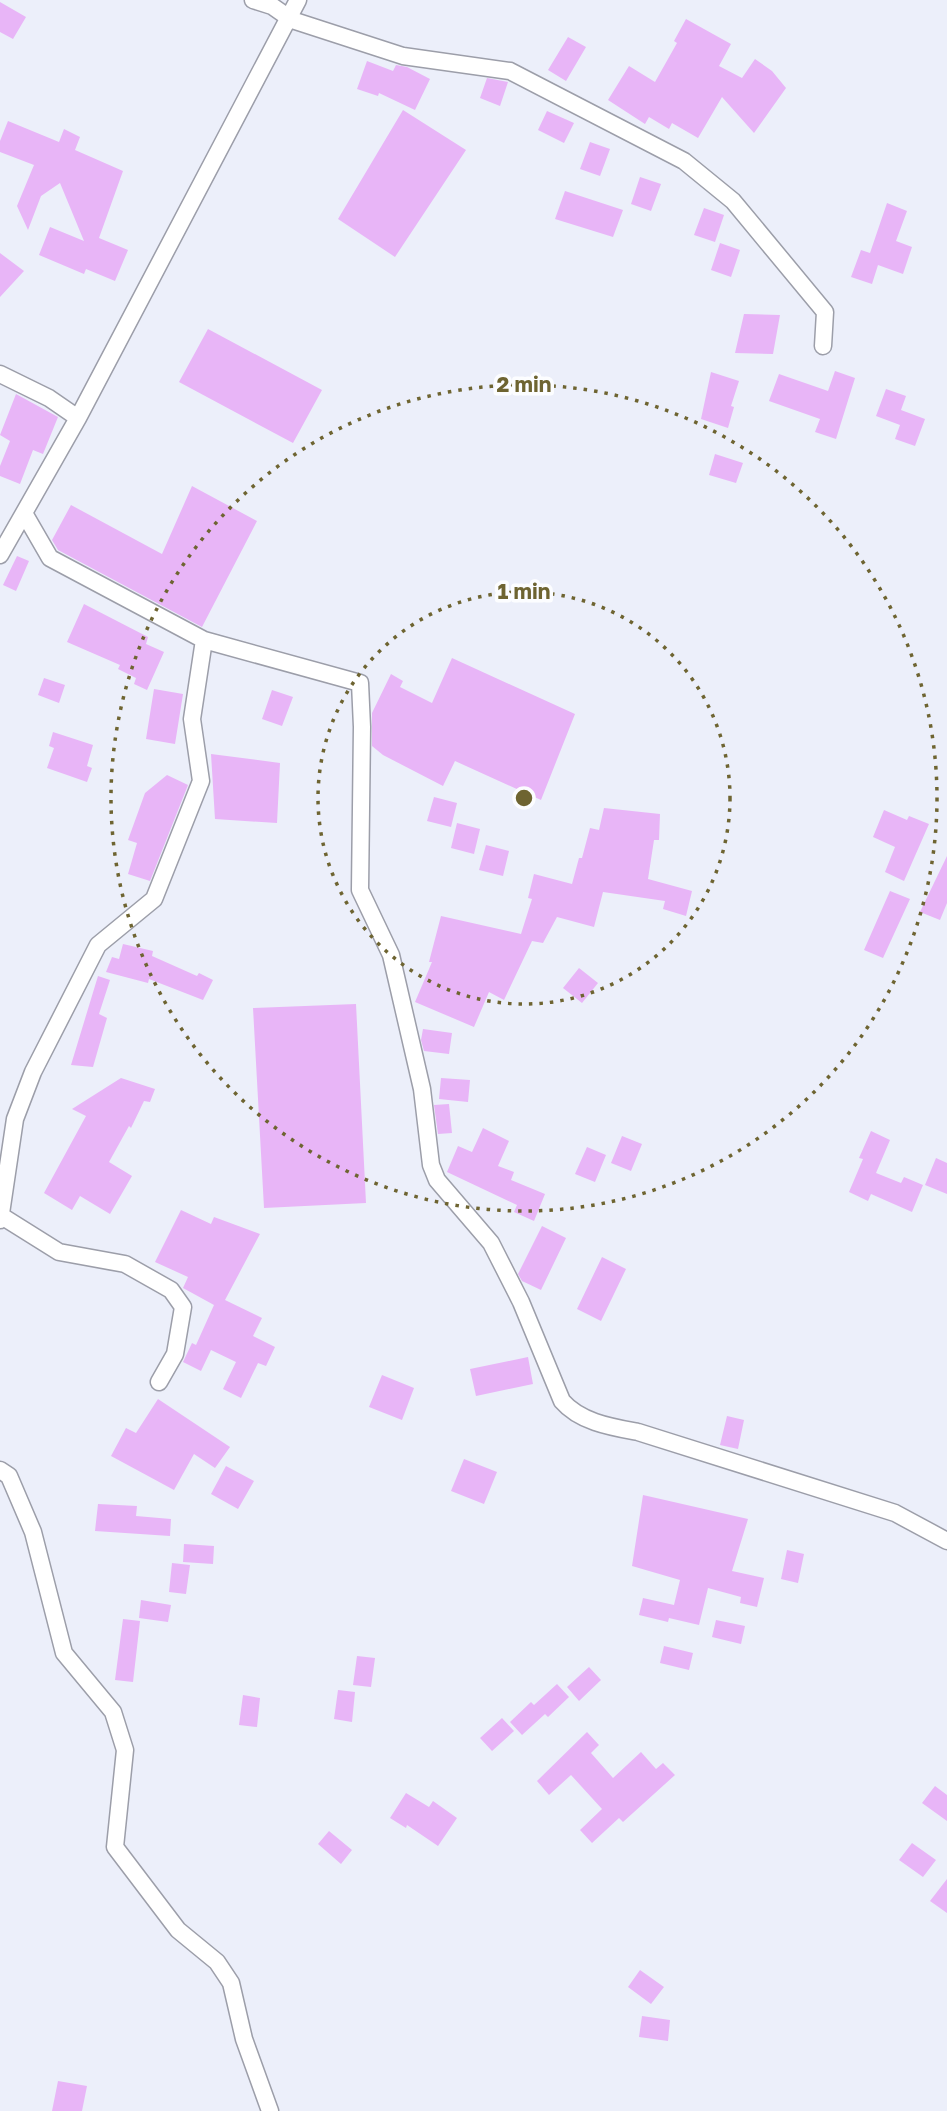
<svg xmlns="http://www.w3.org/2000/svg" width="947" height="2111" font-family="'Golos Text',sans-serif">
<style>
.building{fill:#e8b5f7}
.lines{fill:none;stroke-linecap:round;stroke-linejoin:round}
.minor-casing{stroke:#9c9ea9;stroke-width:19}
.minor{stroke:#fff;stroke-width:16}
.ring{fill:none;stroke:#6e6431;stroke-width:3.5;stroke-dasharray:3.5 7}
.centre{fill:#6e6431;stroke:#fcfdff;stroke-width:3.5}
.ring-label{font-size:21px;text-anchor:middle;font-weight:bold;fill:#6e6431;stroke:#fcfdff;stroke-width:7;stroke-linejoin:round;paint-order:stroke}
</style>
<rect width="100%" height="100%" fill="#eceffa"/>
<path class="building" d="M0,2L26,17L13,39L0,32Z
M686,19L731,44L719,66L742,78L755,59L772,71L786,88L754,133L722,97L698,138L672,123L669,129L649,117L645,124L608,100L629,66L655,82L677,43L674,41Z
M568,37L586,47L566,81L548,70Z
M367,61L393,71L396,65L407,67L430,79L415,110L379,93L378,96L357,89Z
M487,78L508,82L500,106L480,98Z
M403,110L466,150L395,257L338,219Z
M547,111L574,123L564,143L538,130Z
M8,121L59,142L64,129L80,137L75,150L123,171L99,238L128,250L115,281L86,269L84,274L39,255L50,227L84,241L60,183L41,196L28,230L17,206L34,165L0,152V141Z
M590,142L610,149L600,176L580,169Z
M640,177L661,184L651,211L631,204Z
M565,191L623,210L613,237L555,219Z
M887,203L907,211L896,241L912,247L903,274L878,265L872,284L851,277L861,250L870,253Z
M704,208L724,215L715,242L694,235Z
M720,243L740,250L731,277L711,270Z
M0,253L24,271L0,297Z
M744,314L780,315L773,354L735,353Z
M208,329L322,390L293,443L179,382Z
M835,371L855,378L836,439L815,432L820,419L769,401L779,374L828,391Z
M711,372L739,381L731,406L734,407L728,428L701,419Z
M886,389L906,396L901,410L925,419L915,446L895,439L900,425L876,416Z
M16,394L58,417L43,454L33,450L20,484L0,476V466L10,441L0,435Z
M715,454L743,463L736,483L709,475Z
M192,486L257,521L202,627L58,550L52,540L71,505L162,554Z
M17,556L29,561L16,591L3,585Z
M84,604L148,637L146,644L164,652L147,690L134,684L136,678L118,669L120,665L67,642Z
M452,658L575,714L541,800L455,761L443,786L383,755L372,746V713L391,674L403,681L400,687L432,703Z
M44,678L65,685L59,703L38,695Z
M154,689L183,694L175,744L146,739Z
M272,690L293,697L282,726L262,719Z
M53,732L93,745L87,766L92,768L87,782L47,768L54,748L49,746Z
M211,754L280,763L277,823L215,819Z
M167,775L188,785L150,881L128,874L137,843L128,840L145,793Z
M434,797L457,803L451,827L427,821Z
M604,808L660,814L659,840H654L648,879L692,891L686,916L663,909L665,901L603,892L594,927L557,917L543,943L532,941L504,1000L489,992L474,1027L415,1002L432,962H429L441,916L521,934L532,899L528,898L534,874L572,884L579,858H582L590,828L599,830Z
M884,810L907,820L909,816L929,824L904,881L885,872L895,847L873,837Z
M457,823L480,829L474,854L451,848Z
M486,845L509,851L503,876L479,870Z
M947,856V903L940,920L920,912Z
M890,891L910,899L883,958L864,950Z
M123,944L153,951L152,956L197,976L199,973L213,980L203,1000L149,979L148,983L106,972L112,957L119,959Z
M579,968L598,983L582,1003L563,988Z
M98,976L110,980L99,1014L107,1018L93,1067L71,1065Z
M356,1004L366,1203L264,1208L253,1008Z
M423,1029L452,1033L449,1054L424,1051L421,1040Z
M121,1078L155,1089L150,1102L144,1101L131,1128L129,1126L109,1162L132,1176L110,1214L80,1196L72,1210L44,1193L86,1116L72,1109Z
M441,1078L470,1080L468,1102L439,1099Z
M449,1104L452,1133L438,1134L434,1105Z
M483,1128L509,1141L498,1166L514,1172L511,1180L545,1194L534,1221L514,1212L517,1205L447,1172L458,1146L472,1152Z
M871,1131L890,1140L876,1173L901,1183L904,1177L923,1185L912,1212L871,1194L868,1201L849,1192L863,1159L859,1158Z
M622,1136L642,1144L631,1171L611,1163Z
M587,1147L606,1155L595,1182L575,1174Z
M936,1158L947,1163V1194L925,1185Z
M181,1210L211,1224L214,1217L260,1234L225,1300L262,1318L253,1336L275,1347L266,1366L258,1363L241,1398L223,1389L236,1362L211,1350L201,1371L183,1362L192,1343L196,1345L214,1305L183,1288L188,1277L155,1262Z
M542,1226L566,1238L541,1290L522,1281L518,1274Z
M602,1257L626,1269L601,1321L577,1309Z
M528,1357L533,1384L476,1396L470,1369Z
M382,1375L414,1388L402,1420L369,1407Z
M158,1399L230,1447L215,1468L194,1454L174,1490L111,1456L126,1428L136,1433Z
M727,1416L744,1420L738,1449L720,1445Z
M464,1459L497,1472L484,1504L451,1491Z
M226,1466L254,1481L238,1509L211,1494Z
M643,1495L748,1519L732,1571L764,1578L757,1607L740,1603L741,1597L708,1588L699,1625L669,1618L668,1622L639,1615L643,1598L674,1605L680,1580L632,1566Z
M98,1504L137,1506L136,1516L171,1519L170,1536L95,1531Z
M184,1544L214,1546L213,1564L183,1562Z
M787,1550L804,1554L798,1583L781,1579Z
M172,1563L190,1565L186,1594L169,1592Z
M141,1600L171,1605L168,1622L139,1618Z
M123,1619L140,1621L133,1682L115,1680Z
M716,1620L745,1626L741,1644L712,1637Z
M664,1646L693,1653L689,1670L660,1663Z
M357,1656L375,1658L371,1687L353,1685Z
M589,1667L601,1680L579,1701L567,1687Z
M557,1684L569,1697L548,1717L545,1714L522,1735L510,1722L531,1702L534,1705Z
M338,1690L355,1692L352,1722L334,1719Z
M243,1695L260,1698L257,1727L239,1725Z
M502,1718L514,1731L492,1751L480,1738Z
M587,1732L599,1745L591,1753L613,1778L641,1752L656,1769L663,1763L675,1775L623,1822L619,1818L592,1843L580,1830L602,1809L571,1775L549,1795L537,1781Z
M935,1786L947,1795V1821L922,1803Z
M406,1793L429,1807L433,1801L457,1818L438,1846L407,1825L406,1828L390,1818Z
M329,1831L352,1850L341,1864L318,1844Z
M912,1843L936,1860L923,1877L899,1860Z
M947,1879V1913L930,1901Z
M640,1970L664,1987L651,2004L628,1987Z
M642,2016L670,2020L668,2041L639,2037Z
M58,2081L87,2086L82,2111H52Z"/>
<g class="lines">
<defs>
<path id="minor" d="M253,0L272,6L292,20L403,56L510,71L684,161L733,201L825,312L823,346
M0,374L49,398L78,418
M0,555L78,418L298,0
M204,640L360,683L362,727L360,890L391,955L422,1089L431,1165L437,1180L491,1243L521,1302L562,1401C580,1422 611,1427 638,1432L895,1513L947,1541
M0,1215L59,1252L125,1264L171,1290L183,1307L175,1354L159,1382
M0,1220L15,1119L33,1072L98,945L154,899L201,781L192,719L204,640L50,558L24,513
M0,1470L9,1476L33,1532L64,1653L113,1712L125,1750L115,1847L178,1930L217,1962L231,1983L244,2039L270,2111"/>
</defs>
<use href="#minor" class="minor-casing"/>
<use href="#minor" class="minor"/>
</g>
<g class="ring">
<circle cx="524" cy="798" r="206"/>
<circle cx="524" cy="798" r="413"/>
</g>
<circle cx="524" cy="798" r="10" class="centre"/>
<g class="ring-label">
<text x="524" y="392">2 min</text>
<text x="524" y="599">1 min</text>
</g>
</svg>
